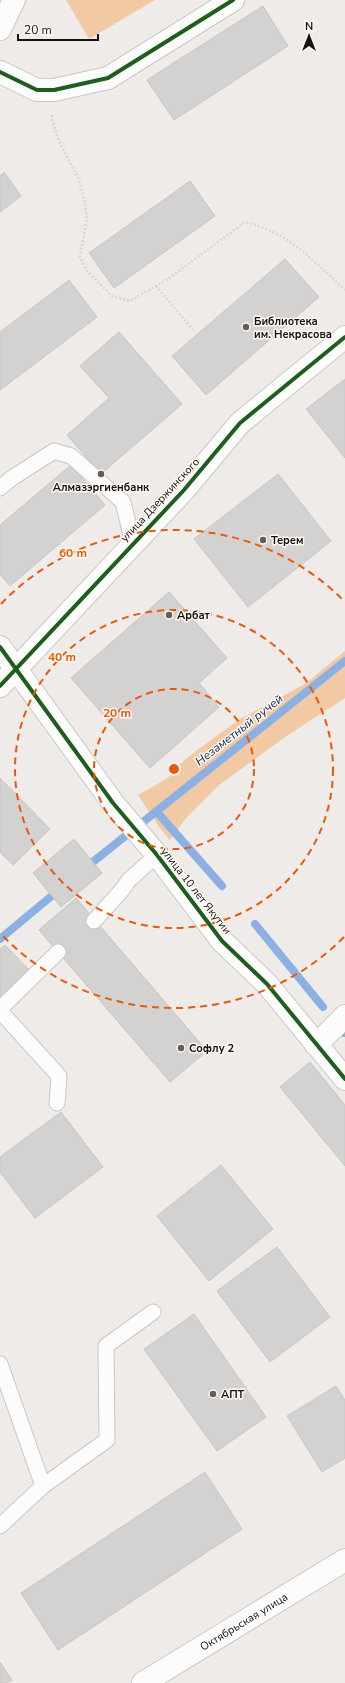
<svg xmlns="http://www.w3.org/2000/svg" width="345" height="1683" font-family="'Nunito Sans',sans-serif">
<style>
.green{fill:#f1c9a4}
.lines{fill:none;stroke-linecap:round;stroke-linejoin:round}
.stream{stroke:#8db0e2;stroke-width:8}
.building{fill:#d4d2d1;stroke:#c8c5c5}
.service-casing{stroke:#cac8c6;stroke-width:17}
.minor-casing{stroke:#cac8c6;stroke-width:24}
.tertiary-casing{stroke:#cac8c6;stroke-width:24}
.secondary-casing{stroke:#cac8c6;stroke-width:24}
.primary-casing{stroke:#cac8c6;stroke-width:24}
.path{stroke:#d8d7d5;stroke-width:2.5;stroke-dasharray:2 2;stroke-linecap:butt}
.service{stroke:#fcfcfc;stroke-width:15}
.minor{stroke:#fcfcfc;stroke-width:22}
.tertiary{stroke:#fcfcfc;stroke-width:22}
.secondary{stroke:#fcfcfc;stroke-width:22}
.primary{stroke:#fcfcfc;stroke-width:22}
.cycleway-casing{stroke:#fff8f2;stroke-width:6}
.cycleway{stroke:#1b5e20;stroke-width:4}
.ring{fill:none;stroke:#e8590c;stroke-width:2;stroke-dasharray:7 5}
.poi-dot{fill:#615e5c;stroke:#fff8f2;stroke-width:1.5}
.labels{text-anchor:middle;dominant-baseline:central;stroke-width:3;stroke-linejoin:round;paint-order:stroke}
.poi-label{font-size:11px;font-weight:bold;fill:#151211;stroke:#fff8f2;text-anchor:start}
.street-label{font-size:11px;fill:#151211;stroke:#fff8f2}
.water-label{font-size:12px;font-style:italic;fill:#092a59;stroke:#fff8f2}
.centre{fill:#e8590c;stroke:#fff8f2;stroke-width:2}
.ring-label{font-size:12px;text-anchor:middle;font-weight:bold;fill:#e8590c;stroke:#fff8f2;stroke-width:3;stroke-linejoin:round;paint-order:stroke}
</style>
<rect width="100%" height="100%" fill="#eeebe8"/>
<path class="green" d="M66,0H155L89,39Z
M345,651V698L288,735L219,785L186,818L170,840L159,827L138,795L168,778L180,764L196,751L240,719L305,684Z"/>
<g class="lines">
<path class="stream" d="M156,811L222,886
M84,869L345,661
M255,924L323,1007
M0,939L60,889
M344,1033H345"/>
</g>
<path class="building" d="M263,6L288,46L174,120L147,80Z
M4,172L21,196L0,212V176Z
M190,181L215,216L114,288L89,253Z
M285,259L319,297L206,395L172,356Z
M69,280L97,317L0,390V332Z
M119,332L182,404L101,474L67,435L109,398L80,366Z
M345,379V458L306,409Z
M71,465L105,505L10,586L0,574V525Z
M278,474L331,541L248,607L194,539Z
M169,592L227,658L199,683L219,707L150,768L71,678Z
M0,778L50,829L13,865L0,852Z
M74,839L102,873L61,907L33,873Z
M76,898L207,1051L170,1082L39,930Z
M5,945L29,970L0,998V949Z
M310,1062L345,1105V1166L280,1087Z
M61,1112L103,1167L35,1218L0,1172V1157Z
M221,1165L273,1229L209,1281L157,1216Z
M277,1247L330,1317L270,1362L217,1291Z
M194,1314L266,1417L217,1451L144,1349Z
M336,1386L345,1400V1458L322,1472L287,1416Z
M205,1472L242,1529L58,1650L21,1593Z
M0,1662L12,1680L7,1683H0Z"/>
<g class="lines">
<defs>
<path id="service" d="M0,488L12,478L54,451L71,456L123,502L133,543
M94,921L122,890L129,880L157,855
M0,1009L58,952
M0,1011L59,1076L57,1103
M0,1364L43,1486
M0,1526L43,1486L107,1440L106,1346L153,1312"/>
<path id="minor" d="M0,72L37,90H54L108,78L233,0
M316,1045L345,1016"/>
<path id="tertiary" d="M0,647L113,803L157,855L222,941L267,984L345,1079
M0,686L184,490L240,423L345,337"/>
<g id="secondary">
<path id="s1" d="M143,1683L345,1560"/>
</g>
<path id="primary" d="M0,29L14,0"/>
</defs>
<use href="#service" class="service-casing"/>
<use href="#minor" class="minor-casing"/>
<use href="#tertiary" class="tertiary-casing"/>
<use href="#secondary" class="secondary-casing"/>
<use href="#primary" class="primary-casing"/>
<path class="path" d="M52,115V120L59,141L79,180L84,199L87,218L80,256L87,271L112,296L130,301L168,279L245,222C290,233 312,260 345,290
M156,286L193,330"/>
<use href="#service" class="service"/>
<use href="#minor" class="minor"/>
<use href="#tertiary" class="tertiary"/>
<use href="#secondary" class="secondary"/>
<use href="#primary" class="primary"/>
<defs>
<path id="cycleway" d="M0,72L37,90H54L108,78L233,0
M0,647L113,803L157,855L222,941L267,984L345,1079
M0,686L184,490L240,423L345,337"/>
</defs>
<use href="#cycleway" class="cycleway-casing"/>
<use href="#cycleway" class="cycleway"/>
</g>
<g class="ring">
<circle cx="174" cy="769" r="80"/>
<circle cx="174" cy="769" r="159"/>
<path d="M344 937A239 239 0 0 1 1 934M1 604A239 239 0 0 1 344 601"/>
</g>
<g class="poi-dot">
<circle cx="246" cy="327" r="4"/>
<circle cx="101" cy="474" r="4"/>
<circle cx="263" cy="540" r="4"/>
<circle cx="169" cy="615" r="4"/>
<circle cx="181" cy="1048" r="4"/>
<circle cx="213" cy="1394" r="4"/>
</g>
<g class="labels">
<g class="poi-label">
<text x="254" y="321">Библиотека<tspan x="254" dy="13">им. Некрасова</tspan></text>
<text x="101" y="487" text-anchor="middle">Алмазэргиенбанк</text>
<text x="271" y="540">Терем</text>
<text x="177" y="615">Арбат</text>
<text x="189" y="1048">Софлу 2</text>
<text x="221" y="1394">АПТ</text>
</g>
<g class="street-label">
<text transform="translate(160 500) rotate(-47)">улица Дзержинского</text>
<text transform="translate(196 891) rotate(52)">улица 10 лет Якутии</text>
<text stroke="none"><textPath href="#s1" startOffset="118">Октябрьская улица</textPath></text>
</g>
<g class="water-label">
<text transform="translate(239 730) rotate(-38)">Незаметный ручей</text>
</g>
</g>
<circle cx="174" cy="769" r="6" class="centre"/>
<g class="ring-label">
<text x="73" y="557">60 m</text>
<text x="62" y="661">40 m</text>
<text x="117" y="717">20 m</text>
</g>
<g transform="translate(309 36)" stroke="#fff8f2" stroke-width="3" paint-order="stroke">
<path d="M0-3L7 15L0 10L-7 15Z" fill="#151211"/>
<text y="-6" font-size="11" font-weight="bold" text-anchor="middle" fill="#151211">N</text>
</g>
<path d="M18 34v6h80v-6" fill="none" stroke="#151211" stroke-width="2"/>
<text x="24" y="34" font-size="12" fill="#151211" stroke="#fff8f2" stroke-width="3" paint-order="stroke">20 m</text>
</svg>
